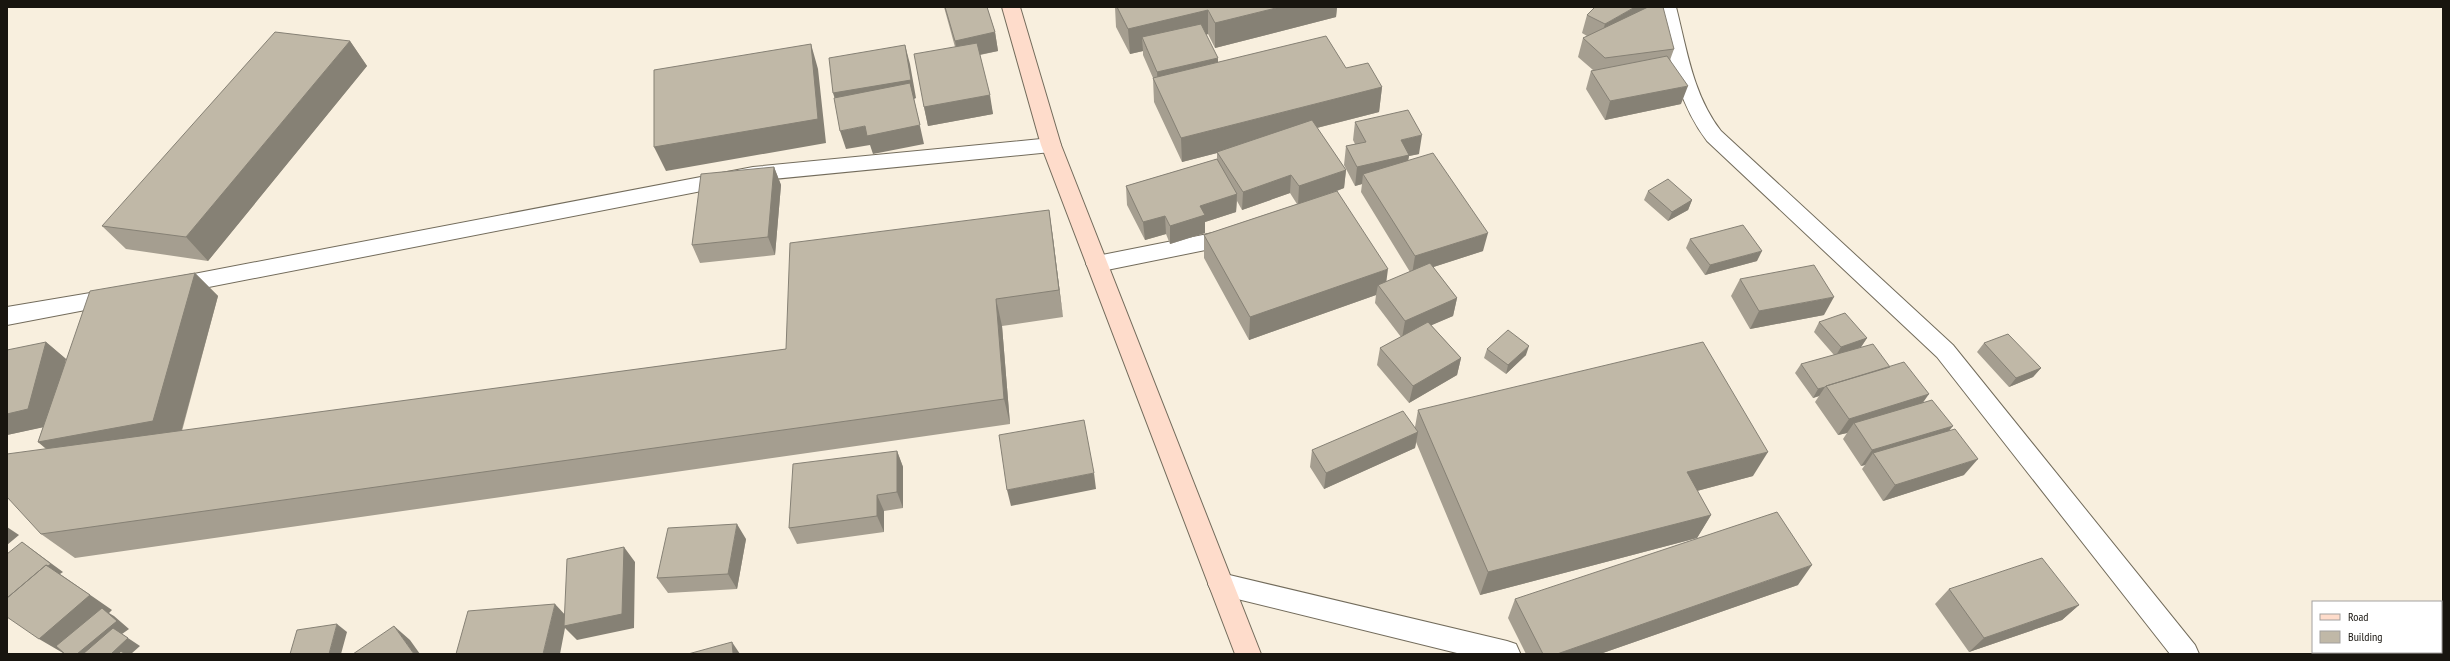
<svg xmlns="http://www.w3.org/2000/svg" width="2450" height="661" font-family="'PT Sans Narrow',sans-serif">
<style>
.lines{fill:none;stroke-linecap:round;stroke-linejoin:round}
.lane-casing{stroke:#736c5c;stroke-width:2}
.secondary-casing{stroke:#736c5c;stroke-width:2}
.lane{fill:#fff;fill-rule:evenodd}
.secondary{fill:#fedccb;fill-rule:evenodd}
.wall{fill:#a59e90}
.shaded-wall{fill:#868175}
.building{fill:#c0b8a7;stroke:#868175}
</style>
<rect width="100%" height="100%" fill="#f8efde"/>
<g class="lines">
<defs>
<path id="lane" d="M1658,7H1676C1687,50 1693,95 1721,131L1953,345L2195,645L2199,654H2170L1937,357L1707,141C1677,101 1669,55 1658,7Z
M1051,138L1058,140L1061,145L1058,150L1051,152L753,181L173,294L165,292L162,286L165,280L173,278L753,167Z
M1233,229L1240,231L1243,237L1240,243L1097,272L1090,270L1086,264L1090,258L1097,256Z
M114,289L122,291L125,297L122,303L7,325V307Z
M1221,573L1507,641L1516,644L1520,653L1461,654L1221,595L1212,592L1208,584L1212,576Z"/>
<path id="secondary" d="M1002,7H1020L1061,145L1261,654H1235L1041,145Z"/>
</defs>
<use href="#lane" class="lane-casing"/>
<use href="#secondary" class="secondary-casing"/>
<use href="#lane" class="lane"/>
<use href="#secondary" class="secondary"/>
</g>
<path class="wall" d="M944,7H987L995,32L998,51L980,55L993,114L928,126L924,107L955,47Z
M1115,7H1337L1336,17L1215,48L1208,34L1206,35L1218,62L1346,68L1382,87L1379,112L1317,128L1346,170L1344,188L1337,191L1386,282L1410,272L1361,192L1362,184L1355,186L1344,165L1346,146L1355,144L1353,140L1355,122L1419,154L1409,156L1408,160L1483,251L1433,267L1457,298L1453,316L1431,325L1461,358L1457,375L1409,403L1377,365L1380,348L1401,337L1375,303L1376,295L1249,340L1204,258V235L1297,204L1290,193L1242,210L1237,201L1236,212L1205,222V233L1170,244L1166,234L1145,240L1127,205L1126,186L1217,159V153L1182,162L1154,102L1153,78L1143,55V51L1130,54L1116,27Z
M1587,15L1674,49L1670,60L1681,104L1605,120L1586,89L1591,71L1593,70L1578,57L1583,38L1587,36L1582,33Z
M350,41L367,66L208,261L126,249L102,226Z
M774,167L781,185L775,255L700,263L692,245Z
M1648,191L1692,200L1688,210L1668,221L1644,200Z
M1049,210L1053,238L1063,317L1002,326L1010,424L75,558L41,534L46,449L38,442L43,427L7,435L46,342L66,359L64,364L195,273L218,296L182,431L786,349Z
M1690,239L1757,261L1705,275L1686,248Z
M1740,279L1824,315L1750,329L1731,296Z
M1819,322L1867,338L1861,347L1858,348L1890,367L1949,431L1964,475L1883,501L1862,469L1865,465L1861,466L1843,439L1847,433L1838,435L1815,402L1819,396L1813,398L1795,373L1801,364L1834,355L1814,332Z
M1984,343L2041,368L2033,377L2009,387L1977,352Z
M1487,349L1526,355L1506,374L1484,358Z
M1418,410L1753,476L1697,491L1711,515L1697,538L1480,595L1416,442L1415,448L1324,489L1310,467L1312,450L1415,427Z
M897,451L903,467V508L884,511V532L797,544L789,528Z
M746,539L737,589L668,593L657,578Z
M1798,585L1600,654H1526L1508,618L1515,599Z
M1949,589L2079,605L2062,620L1969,652L1935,604Z"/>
<path class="shaded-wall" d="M1280,7H1337L1336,17L1215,48V23Z
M1635,7H1657L1599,43L1605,24Z
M1208,10V34L1147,50L1142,37L1143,51L1130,54L1128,29Z
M995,32L998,51L958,59L955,41Z
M350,41L367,66L208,261L186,237Z
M811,44L818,69L826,143L666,171L654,147Z
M905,45L910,64L916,98L914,99L924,144L873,154L870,145L846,149L840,131L865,126L920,125L839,112L833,93Z
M1218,58V77L1158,89L1157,72Z
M1688,86L1681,104L1605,120L1610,101Z
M1382,87L1379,112L1218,153L1217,152V153L1182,162L1181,138Z
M990,95L993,114L928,126L924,107Z
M1422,135L1419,154L1409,156L1406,173L1363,174L1362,184L1355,186L1357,167L1401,140Z
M774,167L781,185L775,255L768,237Z
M1346,170L1344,188L1298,205L1299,186Z
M1291,175L1290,193L1242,210L1243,192Z
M1237,194L1236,212L1205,222V233L1170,244V226L1200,206Z
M1692,200L1688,210L1668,221L1672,212Z
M1049,210L1053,238L1063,317L1059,290Z
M1165,216L1166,234L1145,240L1143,222Z
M1488,233L1483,251L1412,274L1415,256Z
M1762,251L1757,261L1705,275L1710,265Z
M1388,269L1385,292L1378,285L1376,295L1249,340L1250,317Z
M195,273L218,296L178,443L66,464L38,442Z
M1834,297L1824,315L1750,329L1759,311Z
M1457,298L1453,316L1402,338L1405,321Z
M996,299L1002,326L1010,424L1004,399Z
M1867,338L1861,347L1835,357L1841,347Z
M46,342L66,359L49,426L7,435V414Z
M1529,346L1526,355L1506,374L1508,365Z
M1461,358L1457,375L1409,403L1413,386Z
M2041,368L2033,377L2009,387L2016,378Z
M1825,387L1819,396L1813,398L1818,389Z
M1929,394L1917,411L1854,423L1847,433L1838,435L1849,419Z
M1953,426L1940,442L1873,453L1865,465L1861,466L1872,450Z
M1418,432L1415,448L1324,489L1326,473Z
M897,451L903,467V508L897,492Z
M1768,452L1753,476L1674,497L1687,472Z
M1978,459L1964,475L1883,501L1895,485Z
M1094,473L1096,489L1011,506L1007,490Z
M877,495L884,511V532L877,516Z
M1711,515L1697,538L1480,595L1488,572Z
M737,524L746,539L737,589L728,574Z
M7,527L19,535L7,545Z
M22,542L63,572L60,574L112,610L109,613L114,616L129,629L122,634L140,646L131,654H77L108,613L63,653L39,639Z
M624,547L635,562L634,628L577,640L565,628L560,654H543L555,604L568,618Z
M1812,565L1798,585L1600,654H1557Z
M2079,605L2062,620L1969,652L1984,638Z
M337,624L347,632L341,654H329Z
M394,626L410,640L420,654H414Z
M732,642L740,654H733Z"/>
<path class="building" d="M945,7H987L995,32L955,41Z
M1117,7H1280L1215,23L1208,10L1128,29Z
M1595,7H1635L1605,24L1587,15Z
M1648,7H1663L1674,49L1605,58L1583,38Z
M1201,24L1218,58L1157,72L1142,37Z
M275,32L350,41L186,237L102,226Z
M1326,36L1346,68L1368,63L1382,87L1181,138L1153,78Z
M977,43L990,95L924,107L914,54Z
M811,44L818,119L654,147V70Z
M905,45L911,80L833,93L829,58Z
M1667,56L1688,86L1610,101L1591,71Z
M910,83L920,125L867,136L865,126L840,131L834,98Z
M1408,110L1422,135L1401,140L1409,155L1357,167L1346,146L1366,142L1355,122Z
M1312,120L1346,170L1299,186L1291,175L1243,192L1217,152Z
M1433,153L1488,233L1415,256L1363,174Z
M1217,159L1237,194L1200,206L1205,215L1170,226L1165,216L1143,222L1126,186Z
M774,167L768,237L692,245L701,174Z
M1668,179L1692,200L1672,212L1648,191Z
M1337,191L1388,269L1250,317L1204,235Z
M1049,210L1059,290L996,299L1004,399L41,534L7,497V454L786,349L790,243Z
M1743,225L1762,251L1710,265L1690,239Z
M1430,263L1457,298L1405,321L1378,285Z
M1814,265L1834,297L1759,311L1740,279Z
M195,273L153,421L38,442L90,291Z
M1845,313L1867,338L1841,347L1819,322Z
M1428,322L1461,358L1413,386L1380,348Z
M1508,330L1529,346L1508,365L1487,349Z
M2008,334L2041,368L2016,378L1984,343Z
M46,342L28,409L7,414V350Z
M1703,342L1768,452L1687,472L1711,515L1488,572L1418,410Z
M1873,344L1890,367L1826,386L1825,387L1818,389L1801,364Z
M1904,362L1929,394L1849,419L1826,386Z
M1932,400L1953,426L1872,450L1854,423Z
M1403,411L1418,432L1326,473L1312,450Z
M1084,420L1094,473L1007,490L999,435Z
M1955,429L1978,459L1895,485L1873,453Z
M897,451V492L877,495V516L789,528L793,464Z
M1777,512L1812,565L1557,654H1543L1515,599Z
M737,524L728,574L657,578L668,528Z
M22,542L51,564L48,566L46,565L7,598V554Z
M624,547L622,614L564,626L567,559Z
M2042,558L2079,605L1984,638L1949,589Z
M46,565L90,595L39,639L7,617V598Z
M555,604L543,654H456L468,611Z
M102,608L117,621L77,654H65L56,646Z
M337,624L329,654H290L297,630Z
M394,626L414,654H353Z
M113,628L128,638L111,654H83Z
M732,642L733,654H688Z
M121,651L125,654H118Z"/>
<rect width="2450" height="661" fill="none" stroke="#18150f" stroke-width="16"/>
<rect x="2312" y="601" width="130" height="52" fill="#ffffff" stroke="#a3a19f"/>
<rect x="2320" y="614" width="20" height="6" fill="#fedccb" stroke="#a3a19f"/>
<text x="2348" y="621" font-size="12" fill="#18150f">Road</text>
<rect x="2320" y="631" width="20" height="12" fill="#c0b8a7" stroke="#a3a19f"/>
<text x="2348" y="641" font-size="12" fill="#18150f">Building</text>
</svg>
